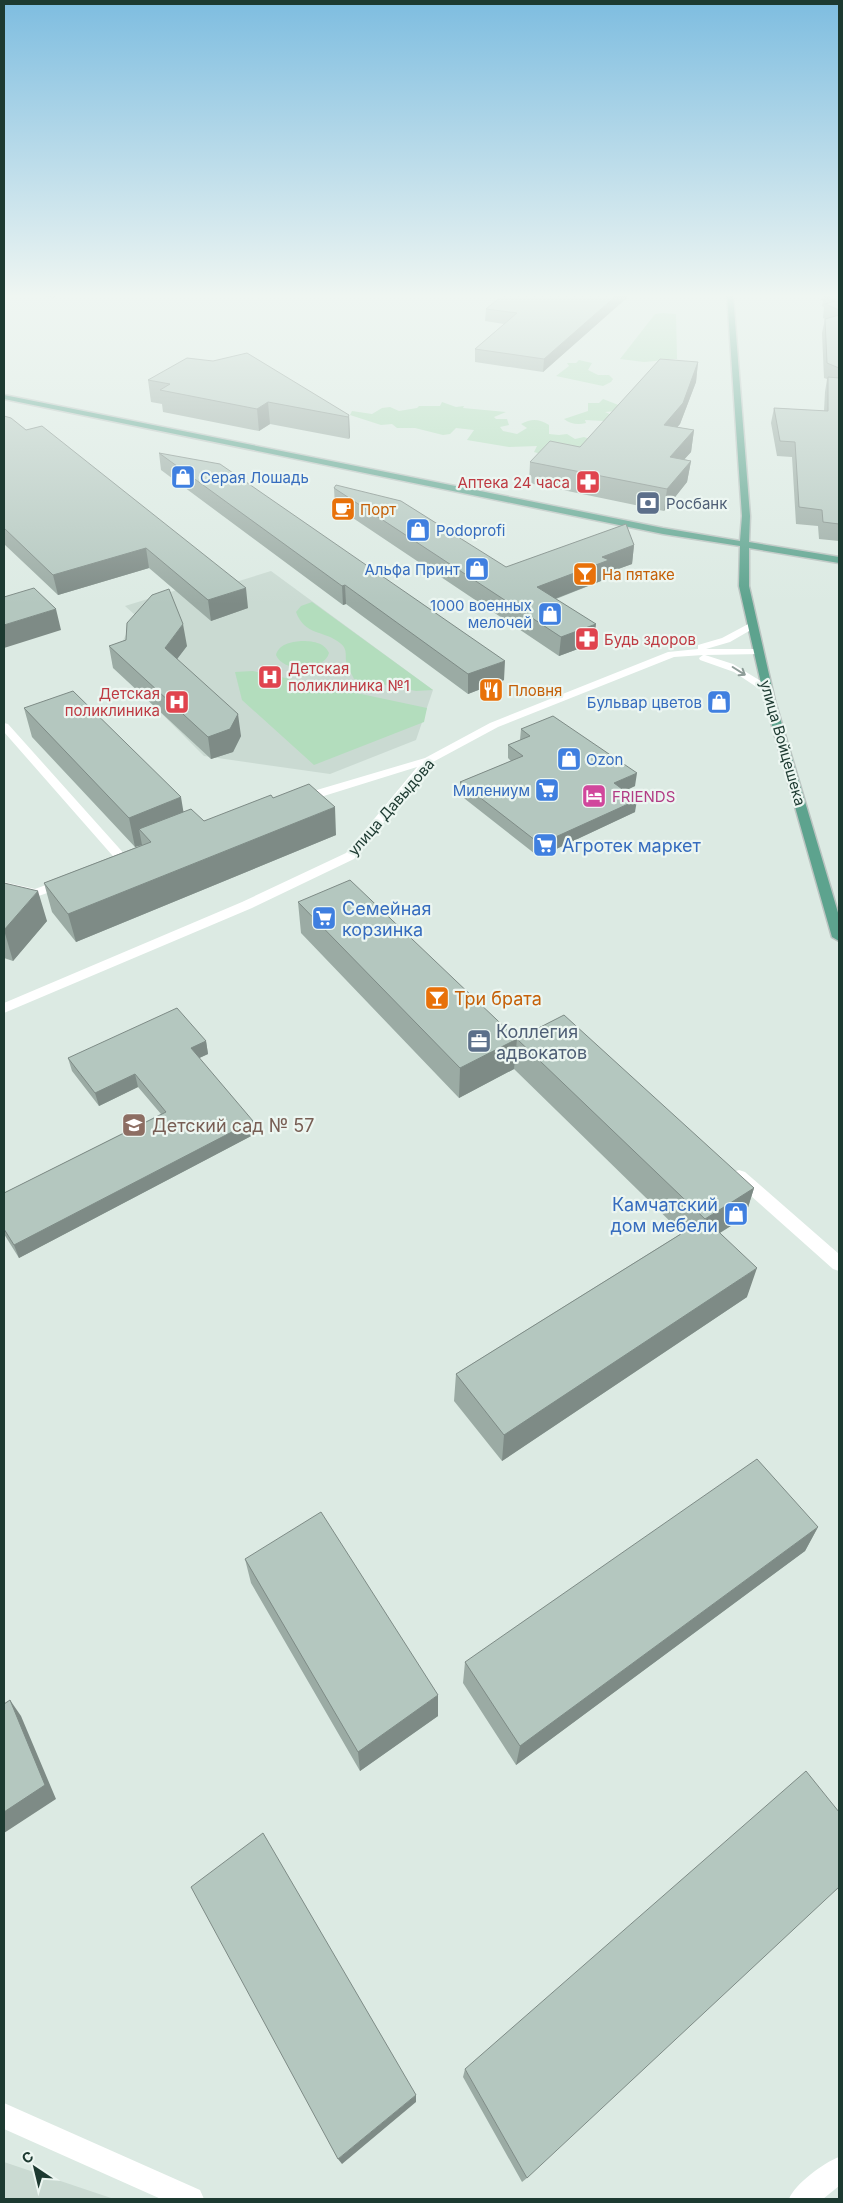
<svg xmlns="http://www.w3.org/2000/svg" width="843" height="2203" font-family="Inter,sans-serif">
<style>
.built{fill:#cadad2}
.green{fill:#b3ddbd}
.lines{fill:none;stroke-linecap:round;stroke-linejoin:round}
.major-casing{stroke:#bbc4c1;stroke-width:3}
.minor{fill:#fff;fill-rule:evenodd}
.major{fill:#5da38e;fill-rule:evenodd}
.wall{fill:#9baba4}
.shaded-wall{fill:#7e8b86}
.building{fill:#b4c7bf;stroke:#7e8b86}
.oneway{stroke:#8e9c98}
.labels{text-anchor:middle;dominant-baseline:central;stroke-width:4.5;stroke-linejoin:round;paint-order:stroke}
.far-shop-label{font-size:15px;fill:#366cbe;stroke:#ecf6f1;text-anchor:end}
.far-health-label{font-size:15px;fill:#be3a42;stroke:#ecf6f1;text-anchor:end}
.far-service-label{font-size:15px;fill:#4e5e75;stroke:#ecf6f1;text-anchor:start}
.far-food-label{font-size:15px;fill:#c56008;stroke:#ecf6f1;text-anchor:start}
.far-street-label{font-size:15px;fill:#1d3a31;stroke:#ecf6f1}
.far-hotel-label{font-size:15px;fill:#b23c85;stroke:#ecf6f1;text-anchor:start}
.shop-label{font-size:18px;fill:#366cbe;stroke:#ecf6f1;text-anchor:start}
.food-label{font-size:18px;fill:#c56008;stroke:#ecf6f1;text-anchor:start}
.service-label{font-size:18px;fill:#4e5e75;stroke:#ecf6f1;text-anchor:start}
.education-label{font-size:18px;fill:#785e54;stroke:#ecf6f1;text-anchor:start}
</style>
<rect width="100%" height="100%" fill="#dceae3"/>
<path class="built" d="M271,571L433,690L416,740L330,774L204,756L112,664L135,615L125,606L213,579L239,581Z
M4,2162L114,2199H4Z"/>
<path class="green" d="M663,313L676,314L677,359L644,362L620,359L655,314Z
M579,360L592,363L588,370L598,375H609L613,379L611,382L603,386L556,376L569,366L567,363H576Z
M603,399L621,406L616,411L605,412L612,415L604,421L585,420L586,423C578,425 570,424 564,419L588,411V403H599Z
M442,402L456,407L464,406L463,408L506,412L494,417L496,419H507L509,425L500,427L503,431L517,434L527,428L521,424C532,418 539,419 549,425V434L559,435L567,434L575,439L584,437L601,443L554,458L534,452L537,446L509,447L467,440L474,430L456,428L450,434L443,435L415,428H397L392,424L381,425L350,415L352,411L372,414L382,408L390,407L399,411L417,408L419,406H440Z
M312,602L433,690L416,691L354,679C352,674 348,669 347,665C344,656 349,650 340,643C324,630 305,636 296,612L301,606Z
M301,641C312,641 324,642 329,653C324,672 283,673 276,655C279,644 291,642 301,641Z
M253,671L427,708L424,722L314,765L242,700L235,672Z"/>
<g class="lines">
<defs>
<path id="major" d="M727,295H733L750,516L749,542L839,557V563L749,548V586L775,701L839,916V941L832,937L765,701L739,586L740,546L663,534L4,399V395L663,528L740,541L742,516Z"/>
</defs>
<use href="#major" class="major-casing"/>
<path class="minor" d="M752,622L756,623V627L730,642L706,649H758L762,650V654L705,655L733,664L772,688L773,690L772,692H764L734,672L700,660L699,658L703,655L674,657L498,727L433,762L354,859L252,908L4,1013V1003L242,902L346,853L417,767L311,800L297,799L295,796L297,793L310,792L425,758L490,723L668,652L698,649V645L722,638Z
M4,723L8,724L127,857L129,860L127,863H119L4,732Z
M65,878L71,882L69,885L36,897L4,890V882L35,889Z
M739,1170L745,1172L839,1254V1271L833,1269L733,1180L731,1176L733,1172Z
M4,2103L200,2190L204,2199H161L4,2129Z
M839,2157V2186L823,2199H789C795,2184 823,2163 839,2157Z"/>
<use href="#major" class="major"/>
</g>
<path class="wall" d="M36,295H59L53,298Z
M630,295L543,372L475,362V349L504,324L485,321L486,309Z
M822,295H839V541L819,539L818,526L796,524L792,457L777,456L771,423L774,408L824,411L825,392L827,379L824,378L822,333L825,319L823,318L824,307L822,306L823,301L821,300Z
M698,362L696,382L680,424L677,427L694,430L691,452L684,459L691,461L687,482L664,511L529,483L530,462L580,447Z
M148,380L349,415L350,437L349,439L270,424L259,431L163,412L162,404L151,402Z
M4,416L248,608L211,621L149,568L58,595L4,544Z
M159,453L504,680L468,694L346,604L343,605L161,470Z
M334,488L506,567L634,545L632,564L607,573L606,579L556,599L594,643L559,656L335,506Z
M109,646H187L177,659L241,736L233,752L211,759L113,668Z
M24,708L184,812L204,821L273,798L336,835L76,942L52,912L44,883L142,845L135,847L32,737Z
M521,729L635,786L625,791L635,812L539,857L460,795V782L511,761L508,758V745L520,740Z
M4,883L47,921L13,961L4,958Z
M298,902L754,1188L745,1217L720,1233L747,1297L502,1461L454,1401L456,1374L682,1233L514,1069L459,1098L301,933Z
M206,1041L208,1054L199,1058L255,1134L19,1258L4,1234V1193L161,1114L138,1087L99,1106L72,1071L68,1058Z
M818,1527L805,1551L516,1765L463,1683L465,1662Z
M245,1559L438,1716L360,1771L251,1583Z
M465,2069L527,2178L522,2182L463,2077Z"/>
<path class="shaded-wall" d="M52,295H59L53,298Z
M617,295H630L543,372L544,359Z
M698,362L696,382L680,424L661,446L664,425Z
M268,402L270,424L259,431L257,409Z
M349,415L350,437L349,439L348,417Z
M694,430L691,452L667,479L670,457Z
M691,461L687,482L664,511L667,489Z
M634,545L632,564L607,573L606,579L536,606L537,587L602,557Z
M146,548L149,568L58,595L53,575Z
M345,585L346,604L343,605L342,586Z
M246,588L248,608L211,621L208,600Z
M56,609L61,630L4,648V625Z
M183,624L187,646L168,671L165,648Z
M596,624L594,643L559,656L561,637Z
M505,661L504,680L468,694V674Z
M238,714L241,736L233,752L211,759L208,737Z
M637,773L635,786L613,796L614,783Z
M181,797L186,827L139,829L142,845L135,847L129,818Z
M637,800L635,812L539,857L540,844Z
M335,807L336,835L76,942L68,914Z
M38,891L47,921L13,961L4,930Z
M517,1039L514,1069L459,1098L460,1068Z
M206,1041L208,1054L193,1061L191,1048Z
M135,1074L138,1087L99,1106L95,1093Z
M253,1121L255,1134L19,1258L14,1245Z
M754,1188L745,1217L697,1247L705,1219Z
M757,1268L747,1297L502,1461L504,1435Z
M818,1527L805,1551L516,1765L520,1746Z
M438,1695V1716L360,1771L358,1752Z
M10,1700L21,1716L56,1799L4,1833V1812Z
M416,2095V2102L342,2164L338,2159Z"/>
<path class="building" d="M503,295H617L544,359L475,349L517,313L486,309Z
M832,295H839V310L825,304L835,301L826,298L834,296Z
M839,315V368L827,363L825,319Z
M247,353L349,415L348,417L268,402L257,409L160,390L170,384L148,380L187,358L213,361Z
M660,359L698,362L683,403L664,425L694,430L670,457L691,461L667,489L530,462L550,441L580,447Z
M828,377L839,378V524L823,522L822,510L799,507L795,442L780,441L774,408L828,411Z
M4,416L11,418L26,430L42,426L246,588L208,600L146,548L53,575L4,528Z
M159,453L220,464L505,661L468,674L345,585L342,586Z
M336,485L401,501L506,567L626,524L634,545L602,557L609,560L537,587L596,624L561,637L334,488Z
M34,588L56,609L4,625V597Z
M169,589L183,624L165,648L238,714L230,729L208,737L109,646L126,640L127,623L152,595Z
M73,691L181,797L129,818L24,708Z
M553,716L637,773L614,783L637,800L540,844L460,782L523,756L508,745L530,736L521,729Z
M309,784L335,807L68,914L44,883L151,842L139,829L191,809L204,821L271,795L273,798Z
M350,880L517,1039L460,1068L298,902Z
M4,883L38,891L4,930Z
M177,1008L206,1041L191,1048L253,1121L14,1245L4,1229V1193L166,1112L135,1074L95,1093L68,1058Z
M564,1015L754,1188L705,1219L517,1039Z
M705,1219L757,1268L504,1435L456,1374Z
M757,1459L818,1527L520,1746L465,1662Z
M321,1512L438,1695L358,1752L245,1559Z
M10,1700L45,1785L4,1812V1704Z
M806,1771L839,1812V1887L527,2178L465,2069Z
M263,1833L416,2095L338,2159L191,1887Z"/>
<defs><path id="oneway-shaft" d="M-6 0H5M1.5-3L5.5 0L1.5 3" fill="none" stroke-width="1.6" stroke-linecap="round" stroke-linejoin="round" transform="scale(1.25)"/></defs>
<use class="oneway" href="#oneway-shaft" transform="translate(739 671) rotate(32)"/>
<linearGradient id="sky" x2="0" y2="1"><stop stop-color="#7ebde0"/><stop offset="0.49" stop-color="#eff6f2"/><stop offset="1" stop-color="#eff6f2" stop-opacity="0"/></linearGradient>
<rect width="843" height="604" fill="url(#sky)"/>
<defs>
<symbol id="shop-square" viewBox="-11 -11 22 22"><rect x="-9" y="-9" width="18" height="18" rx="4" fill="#3f7fe0" stroke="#ecf6f1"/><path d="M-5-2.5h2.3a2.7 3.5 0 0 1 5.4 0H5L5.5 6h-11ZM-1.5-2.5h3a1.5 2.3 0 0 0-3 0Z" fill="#fff"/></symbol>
<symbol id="pharmacy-square" viewBox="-11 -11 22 22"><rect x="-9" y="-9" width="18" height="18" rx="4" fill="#e0444e" stroke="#ecf6f1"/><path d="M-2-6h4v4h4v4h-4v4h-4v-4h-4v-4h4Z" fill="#fff"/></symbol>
<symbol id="bank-square" viewBox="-11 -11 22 22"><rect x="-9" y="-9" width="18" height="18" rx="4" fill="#5c6f8a" stroke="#ecf6f1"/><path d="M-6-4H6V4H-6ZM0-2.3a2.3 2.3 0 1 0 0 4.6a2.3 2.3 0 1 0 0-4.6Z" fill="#fff"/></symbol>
<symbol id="cafe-square" viewBox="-11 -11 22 22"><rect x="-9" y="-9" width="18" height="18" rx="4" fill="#e8710a" stroke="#ecf6f1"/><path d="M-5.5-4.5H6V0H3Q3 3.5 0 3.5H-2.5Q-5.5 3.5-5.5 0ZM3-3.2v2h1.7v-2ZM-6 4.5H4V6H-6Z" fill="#fff"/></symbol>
<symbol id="bar-square" viewBox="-11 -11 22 22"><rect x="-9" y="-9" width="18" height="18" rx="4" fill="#e8710a" stroke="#ecf6f1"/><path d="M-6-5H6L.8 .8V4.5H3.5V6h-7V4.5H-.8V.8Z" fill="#fff"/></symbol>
<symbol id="hospital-square" viewBox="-11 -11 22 22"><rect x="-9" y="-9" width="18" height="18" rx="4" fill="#e0444e" stroke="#ecf6f1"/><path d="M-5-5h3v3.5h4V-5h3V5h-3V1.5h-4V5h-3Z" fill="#fff"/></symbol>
<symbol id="restaurant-square" viewBox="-11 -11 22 22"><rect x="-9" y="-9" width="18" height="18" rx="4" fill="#e8710a" stroke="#ecf6f1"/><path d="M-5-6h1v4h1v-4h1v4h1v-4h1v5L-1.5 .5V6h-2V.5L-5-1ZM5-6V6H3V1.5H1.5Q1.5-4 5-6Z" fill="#fff"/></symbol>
<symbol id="supermarket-square" viewBox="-11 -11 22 22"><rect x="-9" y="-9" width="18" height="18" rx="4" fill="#3f7fe0" stroke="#ecf6f1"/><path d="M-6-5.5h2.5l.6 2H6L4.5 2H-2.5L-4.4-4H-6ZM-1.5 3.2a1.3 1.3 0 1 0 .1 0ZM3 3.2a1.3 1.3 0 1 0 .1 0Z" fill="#fff"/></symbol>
<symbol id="hotel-square" viewBox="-11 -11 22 22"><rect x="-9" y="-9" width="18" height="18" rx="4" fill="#d1479c" stroke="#ecf6f1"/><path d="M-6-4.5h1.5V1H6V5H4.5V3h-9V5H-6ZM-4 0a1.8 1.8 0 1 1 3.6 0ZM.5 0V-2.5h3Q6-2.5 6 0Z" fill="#fff"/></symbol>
<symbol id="office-square" viewBox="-11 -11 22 22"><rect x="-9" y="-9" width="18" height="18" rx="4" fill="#5c6f8a" stroke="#ecf6f1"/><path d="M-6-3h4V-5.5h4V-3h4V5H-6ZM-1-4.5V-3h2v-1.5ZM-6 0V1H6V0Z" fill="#fff"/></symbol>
<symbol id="school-square" viewBox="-11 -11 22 22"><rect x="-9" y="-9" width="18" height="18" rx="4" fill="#8d6e63" stroke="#ecf6f1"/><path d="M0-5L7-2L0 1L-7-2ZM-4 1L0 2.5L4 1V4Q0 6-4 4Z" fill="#fff"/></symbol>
</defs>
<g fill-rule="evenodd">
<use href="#shop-square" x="169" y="463" width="28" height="28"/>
<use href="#pharmacy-square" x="574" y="468" width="28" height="28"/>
<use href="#bank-square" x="634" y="489" width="28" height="28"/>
<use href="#cafe-square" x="329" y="495" width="28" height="28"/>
<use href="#shop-square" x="404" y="516" width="28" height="28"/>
<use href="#shop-square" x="463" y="555" width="28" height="28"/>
<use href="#bar-square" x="571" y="560" width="28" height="28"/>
<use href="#shop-square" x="536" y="600" width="28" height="28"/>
<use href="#pharmacy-square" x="573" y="625" width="28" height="28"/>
<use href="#hospital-square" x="256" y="663" width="28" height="28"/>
<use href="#restaurant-square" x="477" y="676" width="28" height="28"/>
<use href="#hospital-square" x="163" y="688" width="28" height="28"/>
<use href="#shop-square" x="705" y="688" width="28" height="28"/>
<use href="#shop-square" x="555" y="745" width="28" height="28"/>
<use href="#supermarket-square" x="533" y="776" width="28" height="28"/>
<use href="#hotel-square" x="580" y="782" width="28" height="28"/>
<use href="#supermarket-square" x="531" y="831" width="28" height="28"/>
<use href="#supermarket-square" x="310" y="904" width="28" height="28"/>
<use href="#bar-square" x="423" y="984" width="28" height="28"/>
<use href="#office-square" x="465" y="1027" width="28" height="28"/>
<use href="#school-square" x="120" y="1111" width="28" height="28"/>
<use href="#shop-square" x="722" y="1200" width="28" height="28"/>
</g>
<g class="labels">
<g class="far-shop-label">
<text x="200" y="477" text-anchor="start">Серая Лошадь</text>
<text x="436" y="530" text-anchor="start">Podoprofi</text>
<text x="460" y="569">Альфа Принт</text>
<text x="532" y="605">1000 военных<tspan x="532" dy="17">мелочей</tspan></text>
<text x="702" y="702">Бульвар цветов</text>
<text x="586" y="759" text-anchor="start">Ozon</text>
<text x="530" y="790">Милениум</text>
</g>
<g class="far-health-label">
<text x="570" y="482">Аптека 24 часа</text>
<text x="604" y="639" text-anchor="start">Будь здоров</text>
<text x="288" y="668" text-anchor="start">Детская<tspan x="288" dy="17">поликлиника №1</tspan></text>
<text x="160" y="693">Детская<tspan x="160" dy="17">поликлиника</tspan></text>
</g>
<g class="far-service-label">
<text x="666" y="503">Росбанк</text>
</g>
<g class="far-food-label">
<text x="360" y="509">Порт</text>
<text x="602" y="574">На пятаке</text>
<text x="508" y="690">Пловня</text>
</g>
<g class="far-street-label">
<text transform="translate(783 743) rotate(74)">улица Войцешека</text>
<text transform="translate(391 807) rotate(-49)">улица Давыдова</text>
</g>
<g class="far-hotel-label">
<text x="612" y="796">FRIENDS</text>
</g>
<g class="shop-label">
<text x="562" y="845">Агротек маркет</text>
<text x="342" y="908">Семейная<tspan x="342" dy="21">корзинка</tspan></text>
<text x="718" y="1204" text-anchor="end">Камчатский<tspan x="718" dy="21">дом мебели</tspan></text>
</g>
<g class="food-label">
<text x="454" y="998">Три брата</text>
</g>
<g class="service-label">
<text x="496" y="1031">Коллегия<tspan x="496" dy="21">адвокатов</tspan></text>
</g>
<g class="education-label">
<text x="152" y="1125">Детский сад № 57</text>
</g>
</g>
<rect width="843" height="2203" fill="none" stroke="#1d3a31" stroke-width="10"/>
<g transform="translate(35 2168) rotate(325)" stroke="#ecf6f1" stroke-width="4" paint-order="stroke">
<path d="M0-4L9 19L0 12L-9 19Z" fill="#1d3a31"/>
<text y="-8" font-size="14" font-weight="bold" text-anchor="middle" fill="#1d3a31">С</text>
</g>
</svg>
